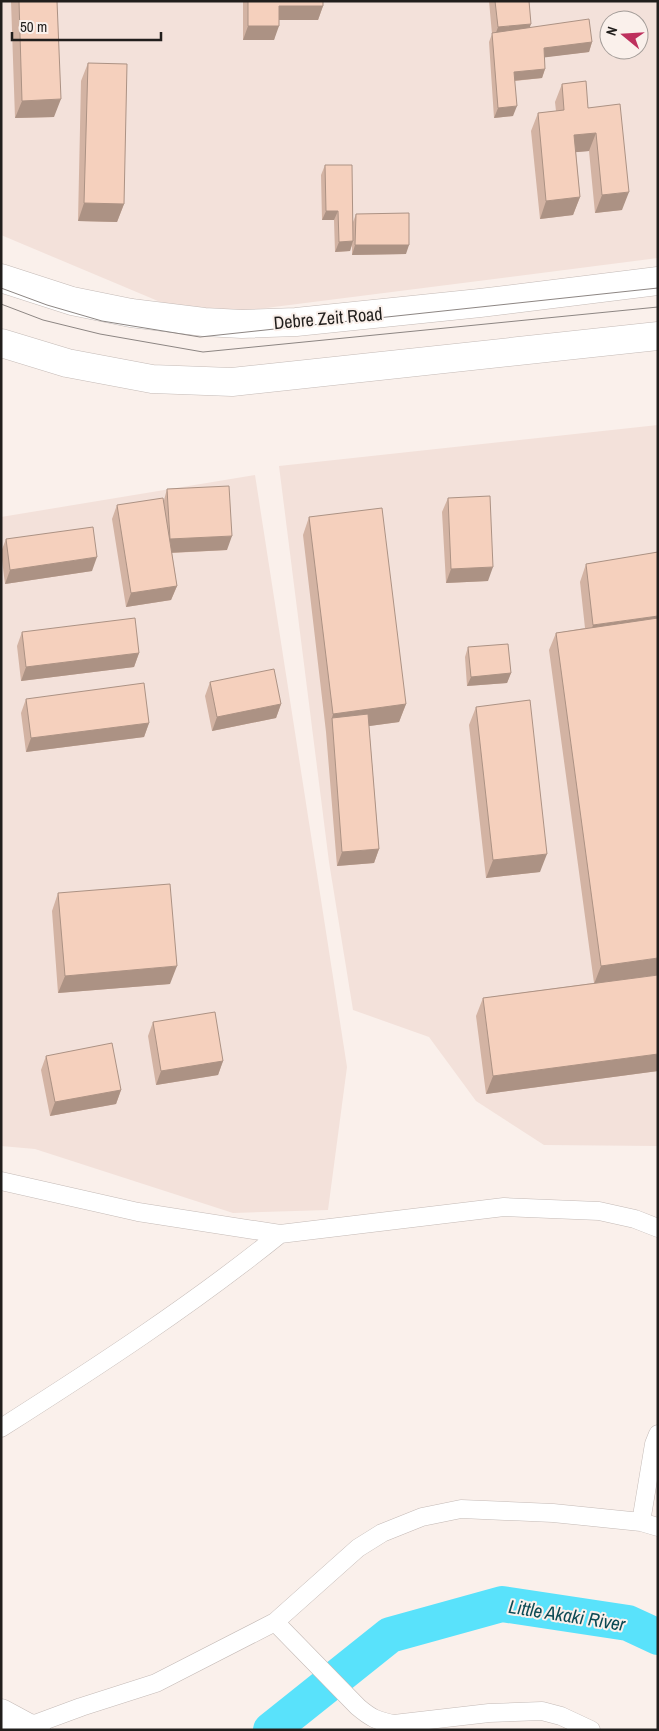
<svg xmlns="http://www.w3.org/2000/svg" width="659" height="1731" font-family="'Archivo Narrow',sans-serif">
<style>
.built{fill:#f3e1da;fill-rule:evenodd}
.lines{fill:none;stroke-linecap:round;stroke-linejoin:round}
.river{stroke:#59e2fb;stroke-width:36}
.minor-casing{stroke:#c4bab6;stroke-width:19}
.primary-casing{stroke:#c4bab6;stroke-width:29}
.minor{stroke:#fff;stroke-width:18}
.primary{stroke:#fff;stroke-width:28}
.tram{stroke:#8d8683;stroke-width:1}
.wall{fill:#d3b3a3}
.shaded-wall{fill:#ac9284}
.building{fill:#f5d0bd;stroke:#ac9284}
.labels{text-anchor:middle;dominant-baseline:central;stroke-width:4;stroke-linejoin:round;paint-order:stroke}
.street-label{font-size:18px;fill:#211e1c;stroke:#faf0eb}
.water-label{font-size:19px;font-style:italic;fill:#0c4a54;stroke:#faf0eb}
</style>
<rect width="100%" height="100%" fill="#faf0eb"/>
<path class="built" d="M1,1H658V258L196,317L1,235ZM609,20H639V50H609Z
M658,425V1146L544,1145L476,1101L429,1037L353,1010L329,862L279,466Z
M255,475L347,1067L328,1210L233,1213L35,1149L1,1146V517Z"/>
<g class="lines">
<path class="river" d="M271,1730L390,1635L502,1604L628,1623L658,1637"/>
<defs>
<path id="minor" d="M1,1181L138,1212L280,1234C192,1305 97,1367 1,1428
M280,1234L504,1207L599,1211L635,1219L658,1228
M641,1522L654,1444L658,1434
M275,1622L358,1707C371,1718 377,1721 394,1724L489,1713L542,1711L561,1716L591,1730
M27,1727L81,1707L156,1683L275,1622L358,1548L382,1533L422,1517L461,1509L553,1513L641,1522L658,1527"/>
<path id="primary" d="M1,278L72,301L131,313L204,322L242,324L296,322L480,303L658,281
M1,343L67,363L152,379L232,382L658,336
M1,1713L27,1727L36,1730"/>
</defs>
<use href="#minor" class="minor-casing"/>
<use href="#primary" class="primary-casing"/>
<use href="#minor" class="minor"/>
<use href="#primary" class="primary"/>
<path class="tram" d="M1,288L47,305L102,321L200,337L658,288
M1,304L43,320L100,334L203,352L658,307"/>
</g>
<path class="wall" d="M11,1H57L54,117L15,118Z
M243,1H323V6L318,20H279L274,40H243Z
M489,1H529L530,28L592,42L589,52L544,57L545,69L542,78L515,81L513,116L494,118L489,42L492,34Z
M88,63L124,204L117,222L78,221L81,81Z
M562,84L588,108L622,210L595,213L589,151L576,152L580,197L573,215L540,219L531,131L538,113L556,111L555,102Z
M325,165L353,222L356,214L406,254L352,255V245L350,251L335,252L334,220H322L321,175Z
M167,489L227,550L172,553L177,586L171,600L126,607L112,519L117,505L164,500Z
M448,498L488,581L446,583L442,512Z
M309,517L406,704L399,722L369,726L379,849L374,863L337,866L326,732L303,535Z
M6,539L92,571L5,584L1,552Z
M586,564L658,1071L486,1094L476,1016L483,998L594,983L549,650L556,633L585,628L580,582Z
M22,632L139,653L134,667L21,681L17,646Z
M468,647L511,673L507,683L467,686L465,657Z
M210,682L281,704L276,718L212,731L205,696Z
M26,699L149,723L144,737L26,752L21,713Z
M476,707L540,872L486,878L469,725Z
M58,893L170,984L58,993L52,911Z
M153,1022L223,1061L218,1075L156,1085L148,1036Z
M46,1056L121,1090L116,1104L50,1116L41,1070Z"/>
<path class="shaded-wall" d="M279,6H323L318,20H274Z
M531,24L526,38L493,41L498,27Z
M248,26H279L274,40H243Z
M592,42L589,52L540,58L544,48Z
M545,69L542,78L511,81L514,72Z
M61,99L54,117L15,118L22,101Z
M517,106L513,116L494,118L498,108Z
M596,133L589,151L567,153L574,135Z
M629,192L622,210L595,213L602,195Z
M580,197L573,215L540,219L546,201Z
M84,203L124,204L117,222L78,221Z
M326,211H338L334,220H322Z
M353,241L350,251L335,252L339,242Z
M355,245H409L406,254L352,255Z
M232,536L227,550L165,553L170,539Z
M97,557L92,571L5,584L10,570Z
M493,567L488,581L446,583L451,569Z
M177,586L171,600L126,607L131,593Z
M658,616V632L587,642L593,625Z
M139,653L134,667L21,681L26,667Z
M511,673L507,683L467,686L471,677Z
M281,704L276,718L212,731L217,717Z
M406,704L399,722L333,731L332,718L333,714Z
M149,723L144,737L26,752L31,738Z
M379,849L374,863L337,866L342,852Z
M547,854L540,872L486,878L493,860Z
M658,958V975L594,984L601,966Z
M177,966L170,984L58,993L65,976Z
M658,1054V1071L486,1094L493,1076Z
M223,1061L218,1075L156,1085L161,1071Z
M121,1090L116,1104L50,1116L55,1102Z"/>
<path class="building" d="M19,1H57L61,99L22,101Z
M248,1H323V6H279V26H248Z
M495,1H529L531,24L498,27Z
M589,19L592,42L544,48L545,69L514,72L517,106L498,108L492,33Z
M88,63L127,64L124,204L84,203Z
M586,81L588,108L620,104L629,192L602,195L596,133L574,135L580,197L546,201L538,113L564,110L562,84Z
M325,165H352L353,241L339,242L338,211H326Z
M409,213V245H355L356,214Z
M229,486L232,536L170,539L167,489Z
M490,496L493,567L451,569L448,498Z
M163,498L177,586L131,593L117,505Z
M382,508L406,704L333,714L309,517Z
M93,527L97,557L10,570L6,539Z
M658,552V616L593,625L586,564Z
M135,618L139,653L26,667L22,632Z
M658,618V958L601,966L556,633Z
M508,644L511,673L471,677L468,647Z
M274,669L281,704L217,717L210,682Z
M144,683L149,723L31,738L26,699Z
M530,700L547,854L493,860L476,707Z
M368,714L379,849L342,852L332,718Z
M170,884L177,966L65,976L58,893Z
M658,975V1054L493,1076L483,998Z
M215,1012L223,1061L161,1071L153,1022Z
M112,1043L121,1090L55,1102L46,1056Z"/>
<g class="labels">
<g class="street-label">
<text transform="translate(328 318) rotate(-5)">Debre Zeit Road</text>
</g>
<g class="water-label">
<text transform="translate(567 1615) rotate(9)">Little Akaki River</text>
</g>
</g>
<rect width="659" height="1731" fill="none" stroke="#211e1c" stroke-width="5"/>
<g transform="translate(624 35) rotate(288)"><circle r="24" fill="#faf0eb" stroke="#a39c98"/>
<path d="M0-4L9 19L0 12L-9 19Z" fill="#be305d"/>
<text y="-8" font-size="14" font-weight="bold" text-anchor="middle" fill="#211e1c">N</text>
</g>
<path d="M12 32v8h149v-8" fill="none" stroke="#211e1c" stroke-width="2.5"/>
<text x="20" y="32" font-size="15" fill="#211e1c" stroke="#faf0eb" stroke-width="4" paint-order="stroke">50 m</text>
</svg>
